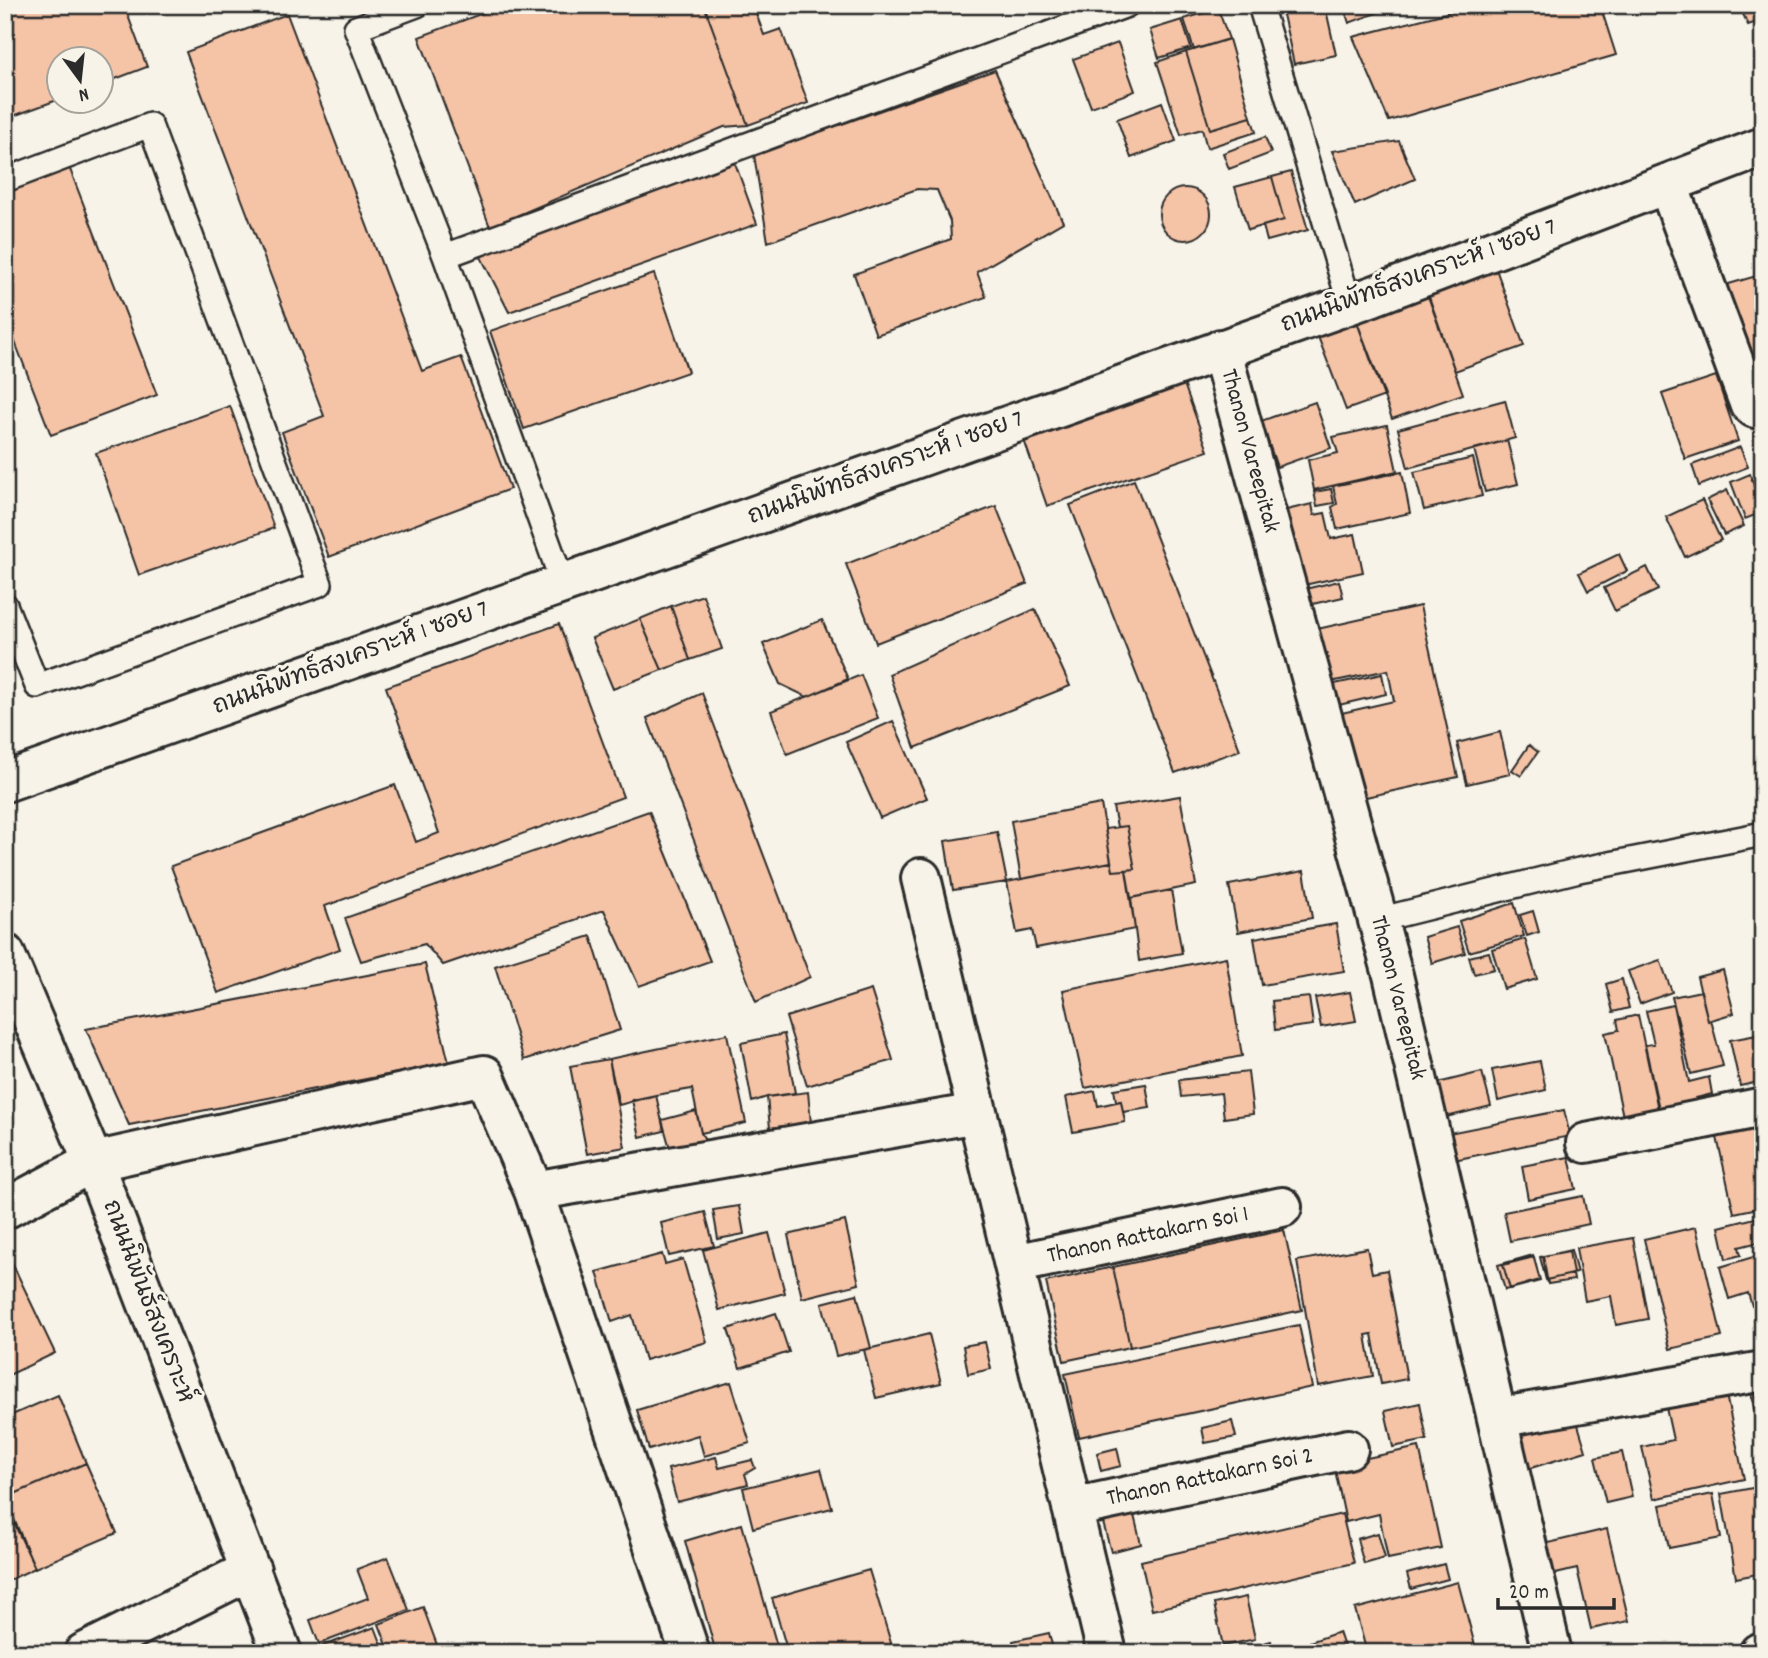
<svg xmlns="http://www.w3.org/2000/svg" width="1768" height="1658" font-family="Dekko,'Playpen Sans Thai',sans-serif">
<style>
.building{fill:#f5c3a6;stroke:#2b2b2b;stroke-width:2}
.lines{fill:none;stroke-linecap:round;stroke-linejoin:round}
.service-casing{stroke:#2b2b2b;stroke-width:28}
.minor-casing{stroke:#2b2b2b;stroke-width:44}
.tertiary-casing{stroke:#2b2b2b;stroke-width:44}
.secondary-casing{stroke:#2b2b2b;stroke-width:44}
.service{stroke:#f7f3e8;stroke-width:23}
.minor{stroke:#f7f3e8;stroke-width:38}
.tertiary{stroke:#f7f3e8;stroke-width:38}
.secondary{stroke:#f7f3e8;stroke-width:38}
.labels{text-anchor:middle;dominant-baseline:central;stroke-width:6;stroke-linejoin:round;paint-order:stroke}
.street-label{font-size:24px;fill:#2b2b2b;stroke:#f7f3e8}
</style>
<rect width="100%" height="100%" fill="#f7f3e8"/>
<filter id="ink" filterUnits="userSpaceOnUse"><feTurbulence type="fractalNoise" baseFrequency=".0143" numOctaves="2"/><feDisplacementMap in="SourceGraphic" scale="14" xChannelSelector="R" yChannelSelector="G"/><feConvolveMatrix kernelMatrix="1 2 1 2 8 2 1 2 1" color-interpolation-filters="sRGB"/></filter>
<g filter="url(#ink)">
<path class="building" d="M5,5H124L147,67L102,84V60H60V99L5,119Z
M504,5H704L748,125L724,127L490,227L419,37Z
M704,5H753L764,35L781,29L808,103L748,125Z
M1304,5H1325L1336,55L1294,64L1282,10Z
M1343,5H1398L1349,23Z
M1477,5H1600L1616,55L1389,121L1353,37Z
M1739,5H1763V20L1748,25Z
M1218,9L1229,39L1194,50L1184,19Z
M287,14L422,371L461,357L510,489L329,557L282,432L324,416L186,52Z
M1182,20L1191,48L1159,58L1150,30Z
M1229,39L1251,117L1210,129L1186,52Z
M1118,43L1135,91L1091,107L1073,59Z
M1186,52L1210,129L1251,117L1256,132L1207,148L1202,129L1181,135L1157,62Z
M995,70L1063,222L977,272L986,297L876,335L854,274L951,239L950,221L937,190L917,189L768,242L754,155Z
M1162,102L1176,141L1131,158L1117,119Z
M1265,137L1271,153L1229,169L1223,153Z
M1399,141L1415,179L1355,205L1332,151Z
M61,146L157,395L51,435L5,316V167Z
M735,163L757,224L509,312L479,253Z
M1291,172L1308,230L1267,241L1263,226L1284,220L1272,177Z
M1272,177L1284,220L1248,230L1235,187Z
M1159 214a26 26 0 1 1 52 0a26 26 0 1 1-52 0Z
M1496,269L1524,346L1455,371L1428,294Z
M654,274L688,372L524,429L490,331Z
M1763,274V369L1749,374L1722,286Z
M1424,285L1463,394L1392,419L1353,311Z
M1353,311L1385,396L1346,410L1314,326Z
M1716,376L1738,441L1685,459L1662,394Z
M1184,384L1208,451L1047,506L1024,440Z
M1505,400L1515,438L1408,468L1398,429Z
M1315,402L1331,448L1277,467L1261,421Z
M230,406L274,528L139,575L96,453Z
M1387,425L1397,471L1314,490L1308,460L1338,453L1333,437Z
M1507,440L1518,484L1485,492L1474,449Z
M1740,447L1748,467L1699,486L1692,465Z
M1473,458L1482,496L1424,510L1414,472Z
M1402,472L1410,513L1337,529L1332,507L1337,504L1333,486Z
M1750,474L1763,512L1745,519L1731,482Z
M1134,480L1240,750L1175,773L1070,505Z
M1331,489L1334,503L1317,506L1314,492Z
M1727,490L1744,526L1724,535L1707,500Z
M1702,500L1721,540L1685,557L1666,517Z
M1312,504L1314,515L1325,513L1331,539L1355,534L1363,572L1295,587L1278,512Z
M996,506L1027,584L876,643L846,564Z
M1619,554L1627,571L1588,591L1579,573Z
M1647,567L1658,590L1615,611L1604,588Z
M1339,581L1343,597L1304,606L1301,590Z
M703,595L722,649L690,660L671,606Z
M671,606L690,660L662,670L640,619Z
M1420,606L1458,777L1352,800L1333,715L1394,701L1388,670L1316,685L1304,632Z
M1035,609L1070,686L915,748L889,674Z
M640,619L662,670L613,689L592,638Z
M822,620L848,679L807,697L780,684L763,644Z
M559,624L623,797L325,906L340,949L218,993L171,866L395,785L416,842L439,833L386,687Z
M1382,674L1386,694L1330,707L1325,686Z
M861,675L878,718L787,754L771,711Z
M702,693L810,977L756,1002L647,718Z
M893,721L927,798L880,818L846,742Z
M1500,732L1510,774L1467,784L1457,743Z
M1529,745L1538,752L1521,776L1512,770Z
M1180,796L1196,885L1131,898L1126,870L1135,869L1127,826L1117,827L1113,807Z
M1101,804L1111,862L1021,879L1011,821Z
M649,811L710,961L639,986L604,910L443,965L425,944L361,961L345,918Z
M1127,826L1135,869L1113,871L1105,829Z
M997,832L1007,882L953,890L945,841Z
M1111,862L1113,871L1126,870L1135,929L1036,948L1032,930L1017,933L1007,882Z
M1304,871L1312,918L1238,932L1229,885Z
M1171,890L1182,953L1139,961L1131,898Z
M1514,903L1524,936L1469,952L1459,921Z
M1533,911L1539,932L1527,936L1520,915Z
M1336,924L1344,971L1262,985L1254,938Z
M1457,927L1465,953L1432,963L1424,937Z
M591,936L620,1030L524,1060L495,966Z
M1525,939L1537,979L1504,989L1492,949Z
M1489,952L1494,969L1474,974L1469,957Z
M1226,957L1242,1056L1085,1088L1063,990Z
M1660,960L1672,992L1640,1004L1628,971Z
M425,964L449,1063L129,1125L86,1029Z
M1723,970L1734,1013L1708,1021L1697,977Z
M1622,979L1629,1008L1613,1012L1606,984Z
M871,990L893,1060L807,1086L786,1017Z
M1701,991L1708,1021L1711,1020L1723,1066L1691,1074L1672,997Z
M1350,992L1356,1021L1321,1027L1315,998Z
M1309,997L1313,1025L1275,1030L1272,1001Z
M1673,1005L1689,1082L1709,1077L1712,1094L1696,1098L1699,1110L1661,1118L1645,1045L1654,1044L1646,1011Z
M1638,1015L1659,1114L1624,1121L1605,1033L1619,1030L1617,1020Z
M727,1034L746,1123L701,1133L692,1089L656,1095L619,1105L609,1059Z
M784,1034L795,1093L767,1097L752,1102L741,1043Z
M1757,1035L1763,1061V1081L1740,1086L1730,1040Z
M609,1059L625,1147L587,1154L570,1066Z
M1540,1061L1546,1090L1498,1101L1492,1070Z
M1248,1072L1253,1114L1224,1118L1221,1093L1181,1097L1179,1080Z
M1482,1072L1491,1106L1438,1119L1430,1085Z
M1146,1084L1150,1108L1123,1112L1121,1101H1116L1114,1089Z
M1095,1091L1098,1106L1121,1101L1125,1122L1073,1132L1066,1097Z
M808,1092L811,1123L770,1128L767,1097Z
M656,1095L664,1131L640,1137L632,1100Z
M1564,1110L1570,1136L1444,1162L1439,1135Z
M696,1111L701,1133L708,1144L671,1152L662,1120Z
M1763,1113V1179H1760L1763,1207L1734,1213L1714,1124Z
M1569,1157L1576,1189L1528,1199L1522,1166Z
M1583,1196L1589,1224L1510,1241L1504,1212Z
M739,1206L744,1234L718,1239L713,1210Z
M705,1212L714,1246L669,1256L661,1223Z
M1763,1216V1241L1739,1247L1741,1255L1726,1259L1719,1227Z
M845,1221L859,1284L802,1298L788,1235Z
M1696,1227L1722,1337L1670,1349L1644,1239Z
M1284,1230L1302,1310L1130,1347L1113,1267Z
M769,1233L785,1293L719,1310L703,1250Z
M1633,1238L1648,1319L1616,1325L1611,1296L1585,1301L1576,1248Z
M5,1248L55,1353L5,1377Z
M1367,1248L1372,1273L1387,1270L1407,1379L1381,1384L1372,1334L1366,1335L1373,1376L1318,1386L1297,1261Z
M1571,1250L1577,1273L1546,1280L1540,1257Z
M1569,1251L1574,1280L1548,1284L1543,1256Z
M662,1254L665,1264L683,1259L707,1342L645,1360L632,1315L612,1322L597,1272Z
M1763,1254V1303L1752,1306L1748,1293L1729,1299L1720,1267Z
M1533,1255L1540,1280L1505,1290L1498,1265Z
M1534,1257L1540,1281L1510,1289L1503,1265Z
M1113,1267L1130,1347L1064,1361L1046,1282Z
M857,1294L871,1348L836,1356L822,1303Z
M776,1313L789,1352L740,1368L728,1329Z
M1299,1325L1312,1387L1079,1437L1065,1374Z
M929,1334L941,1383L876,1398L864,1350Z
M985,1342L991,1369L968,1374L963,1346Z
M1723,1381L1744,1479L1654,1499L1642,1447L1673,1440L1663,1394Z
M731,1382L750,1443L704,1456L698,1435L649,1450L637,1410Z
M1763,1385V1439H1760L1750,1388Z
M58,1395L86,1463L5,1498V1418Z
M1420,1403L1427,1440L1393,1447L1385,1411Z
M1575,1415L1586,1451L1518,1472L1507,1436Z
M1232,1421L1236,1437L1205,1443L1202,1428Z
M1419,1447L1441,1548L1388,1559L1379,1514L1346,1522L1334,1465Z
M1117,1448L1121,1466L1101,1471L1097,1453Z
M1622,1452L1632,1497L1606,1503L1595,1458Z
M716,1457L719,1468L752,1460L755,1468L745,1474L748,1484L677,1502L668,1469Z
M86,1463L117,1533L35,1568L5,1498Z
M821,1469L832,1508L753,1528L743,1488Z
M1763,1486V1573L1736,1578L1721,1494Z
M1713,1494L1721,1538L1669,1548L1660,1505Z
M1133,1511L1141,1544L1111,1552L1102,1519Z
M1342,1514L1354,1563L1152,1610L1141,1561Z
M13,1521L35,1568L5,1582V1525Z
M742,1524L779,1653H716L685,1541Z
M1607,1529L1629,1621L1591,1629L1577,1569L1539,1578L1532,1547Z
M1378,1533L1385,1558L1364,1564L1357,1539Z
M388,1557L409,1610L319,1644L310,1620L368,1598L357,1569Z
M1444,1564L1448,1579L1411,1589L1407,1574Z
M869,1570L894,1653H788L772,1598Z
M1458,1582L1477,1653H1367L1355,1609Z
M1246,1597L1255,1639L1223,1646L1214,1604Z
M423,1607L440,1653H390L379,1624Z
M375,1627L385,1653H323L320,1647Z
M1339,1632L1346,1653H1313L1310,1642Z
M1049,1633L1054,1653H1016L1013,1641Z
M1271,1641L1274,1653H1247L1246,1648Z"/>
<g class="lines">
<defs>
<path id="service" d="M417,5L356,28L445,256L563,584
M1260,5L1350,305
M5,180L150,125L320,584L37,686L5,605
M445,256L1127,5
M1378,920L1579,870L1763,834"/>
<path id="minor" d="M1668,185L1749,403L1755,408H1763
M1221,349L1393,975L1552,1653
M921,878L1107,1653
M1586,1143L1763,1107
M5,1209L93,1162L484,1075L534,1191
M1014,1264L1282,1207
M1497,1418L1763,1371
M1072,1508L1348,1449
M690,1653L534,1191L977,1113
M1759,1653L1763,1652"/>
<path id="tertiary" d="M5,782L1373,296L1763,147
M84,1653L251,1570"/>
<path id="secondary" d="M5,954L93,1162L282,1653"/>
</defs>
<use href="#service" class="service-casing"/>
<use href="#minor" class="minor-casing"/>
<use href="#tertiary" class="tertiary-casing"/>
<use href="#secondary" class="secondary-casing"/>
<use href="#service" class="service"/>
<use href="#minor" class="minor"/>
<use href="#tertiary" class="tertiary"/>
<use href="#secondary" class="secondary"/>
</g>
</g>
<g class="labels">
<g class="street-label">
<text transform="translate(1419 277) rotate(-20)">ถนนนิพัทธ์สงเคราะห์ 1 ซอย 7</text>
<text transform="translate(1249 451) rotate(75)">Thanon Vareepitak</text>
<text transform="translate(886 469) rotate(-20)">ถนนนิพัทธ์สงเคราะห์ 1 ซอย 7</text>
<text transform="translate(351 659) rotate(-20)">ถนนนิพัทธ์สงเคราะห์ 1 ซอย 7</text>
<text transform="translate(1397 998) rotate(76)">Thanon Vareepitak</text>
<text transform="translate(1148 1236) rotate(-12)">Thanon Rattakarn Soi 1</text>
<text transform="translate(147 1302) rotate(69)">ถนนนิพันธ์สงเคราะห์</text>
<text transform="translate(1210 1478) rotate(-12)">Thanon Rattakarn Soi 2</text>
</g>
</g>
<rect width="1768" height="1658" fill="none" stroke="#f7f3e8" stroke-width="28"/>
<rect x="14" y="14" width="1740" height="1630" fill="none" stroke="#2b2b2b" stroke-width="2.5" filter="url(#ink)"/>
<g transform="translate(80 80) rotate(165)"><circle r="33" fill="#f7f3e8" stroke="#a5a39c" stroke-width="2"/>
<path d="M0-5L12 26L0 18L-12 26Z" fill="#2b2b2b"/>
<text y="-10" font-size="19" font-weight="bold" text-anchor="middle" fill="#2b2b2b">N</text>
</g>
<path d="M1498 1598v10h116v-10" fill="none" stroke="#2b2b2b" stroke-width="3.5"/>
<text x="1509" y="1598" font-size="21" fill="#2b2b2b" stroke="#f7f3e8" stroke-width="5" paint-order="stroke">20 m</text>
</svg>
